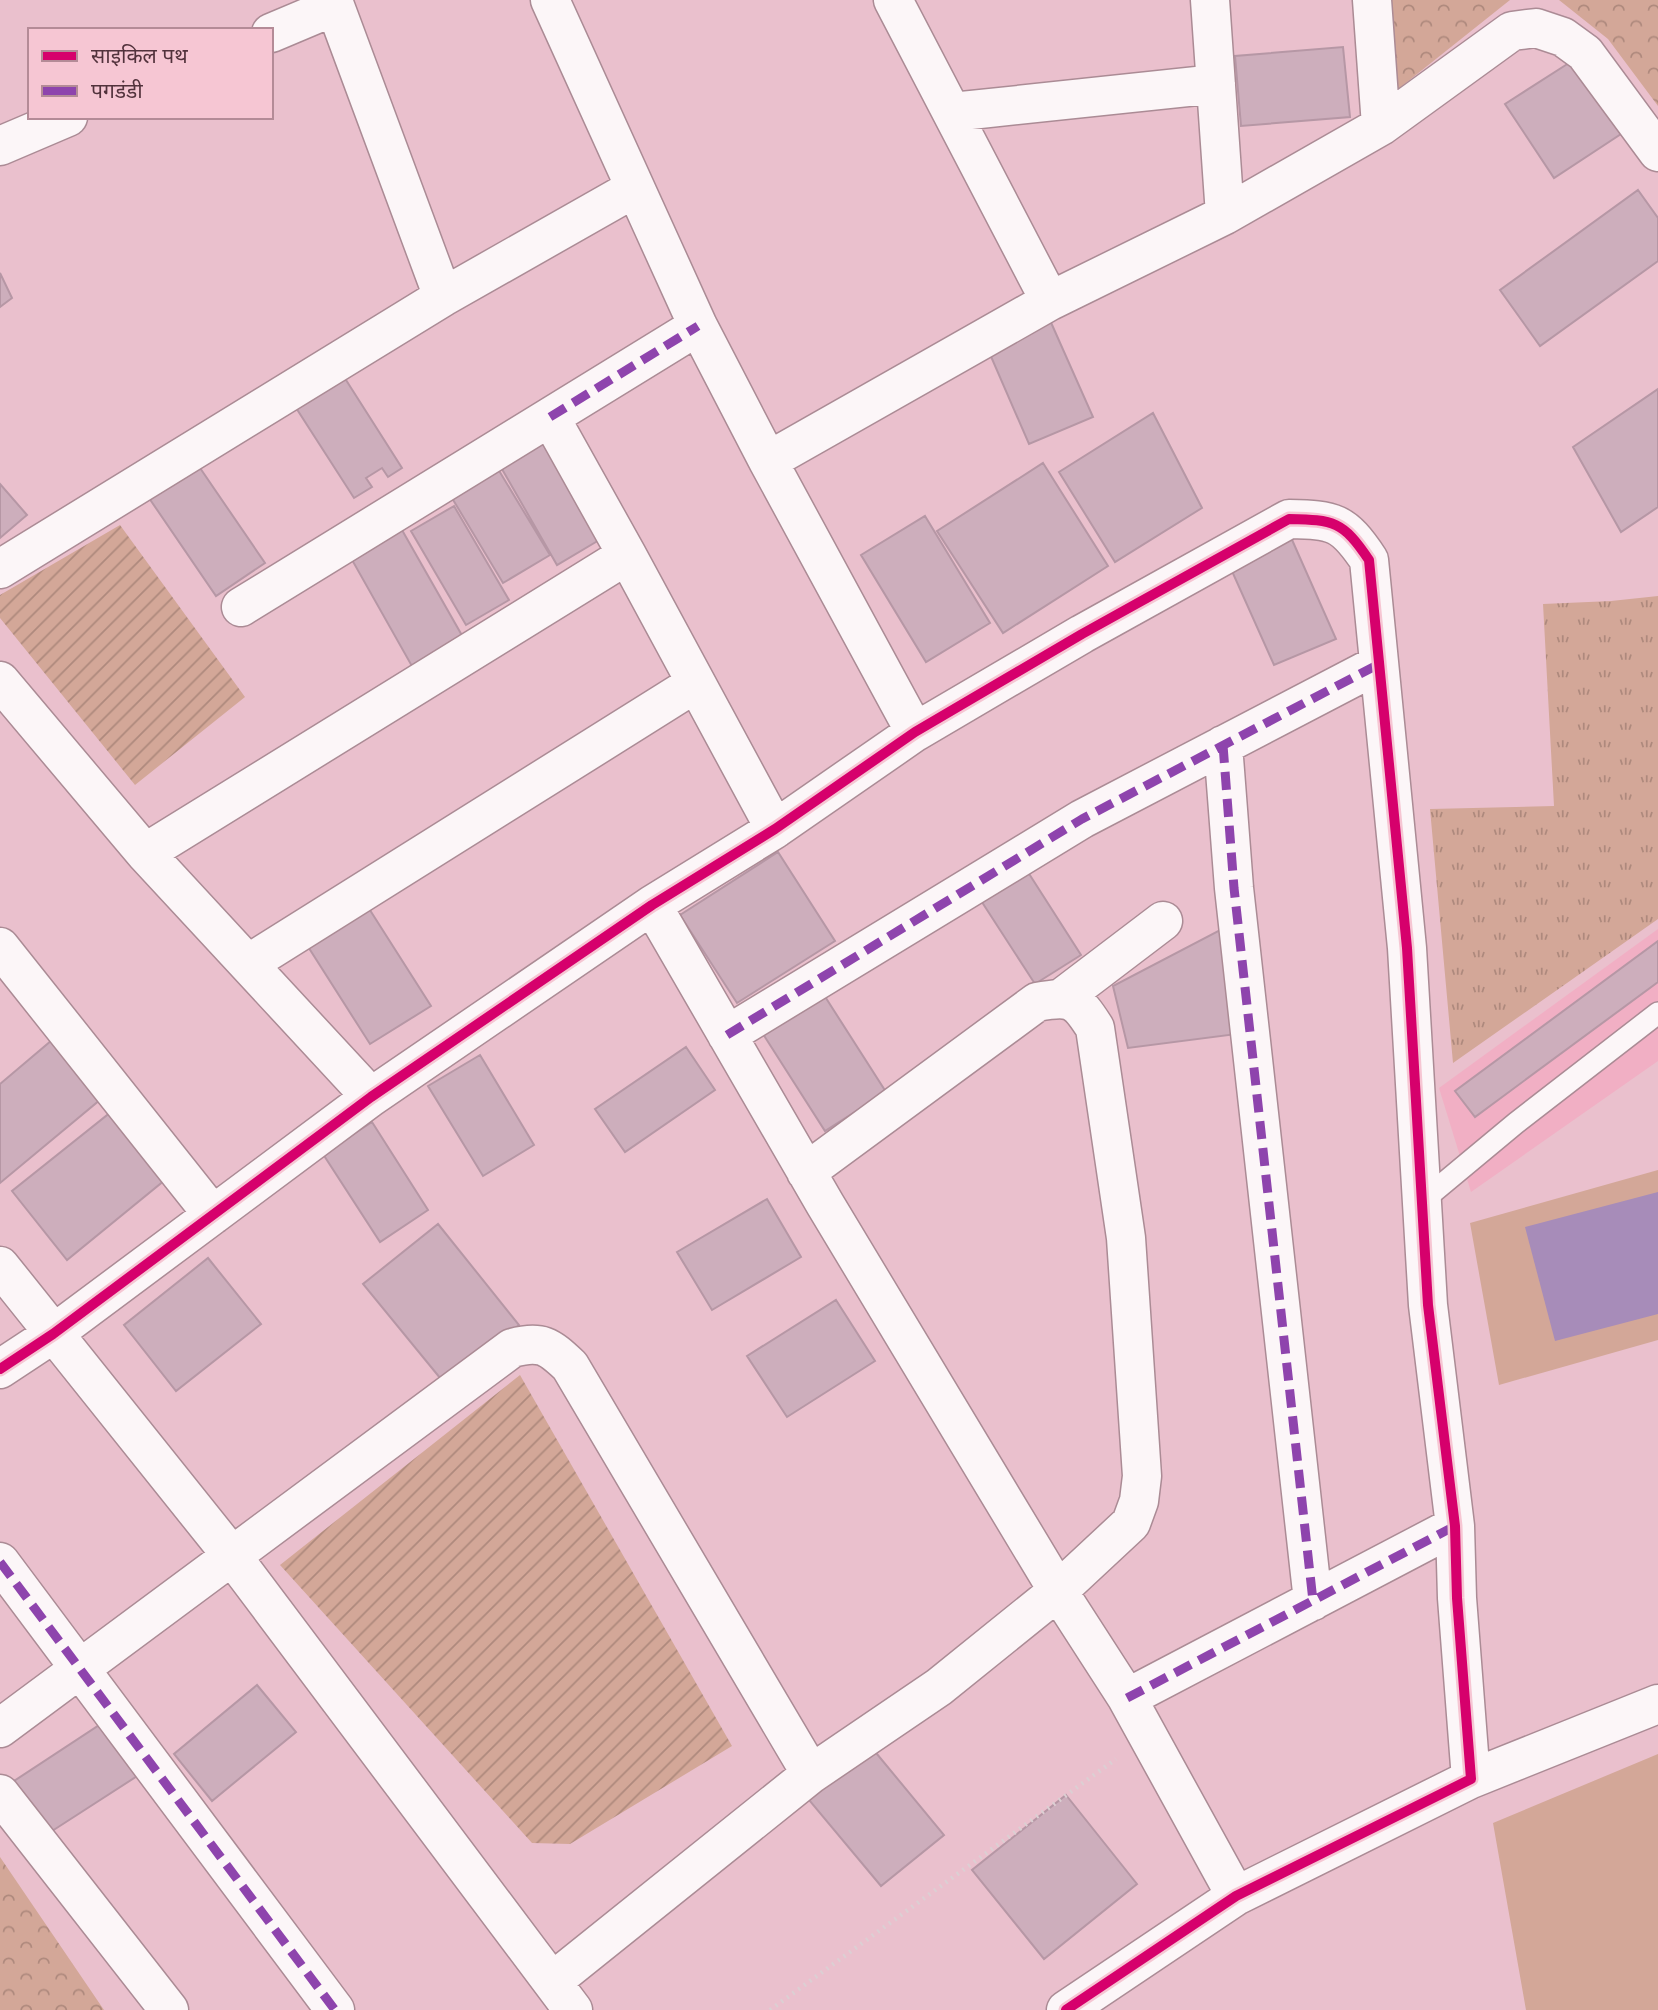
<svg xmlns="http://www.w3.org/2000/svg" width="1658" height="2010" font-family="'Noto Serif','Noto Sans Devanagari',serif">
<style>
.built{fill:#f1afc4}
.grass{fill:url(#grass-tufts)}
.park{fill:url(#park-crowns)}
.garden{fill:url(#garden-furrows)}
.pitch{fill:#d3a798}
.water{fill:#a78cb9}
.building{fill:#cdaebc;stroke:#b697a5;stroke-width:2}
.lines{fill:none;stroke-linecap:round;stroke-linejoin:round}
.service-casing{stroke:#ab8b95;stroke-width:24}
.minor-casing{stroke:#ab8b95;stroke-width:41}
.path{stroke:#dccfd3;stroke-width:4.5;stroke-dasharray:2 5;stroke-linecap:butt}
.service{stroke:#fcf6f8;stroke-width:21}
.minor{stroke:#fcf6f8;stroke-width:38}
.quiet{stroke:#8e44ad;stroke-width:9;stroke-dasharray:18 9;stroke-linecap:butt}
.cycleway-casing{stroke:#f6c6d3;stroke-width:15}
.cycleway{stroke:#d6006c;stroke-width:10}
</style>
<defs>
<pattern id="grass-tufts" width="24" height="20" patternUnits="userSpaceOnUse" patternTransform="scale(1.75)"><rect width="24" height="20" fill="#d3a798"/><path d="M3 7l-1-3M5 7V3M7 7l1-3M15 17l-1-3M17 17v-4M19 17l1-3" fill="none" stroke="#ae897d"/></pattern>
<pattern id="park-crowns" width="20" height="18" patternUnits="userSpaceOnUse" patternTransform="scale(1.75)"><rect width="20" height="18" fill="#d3a798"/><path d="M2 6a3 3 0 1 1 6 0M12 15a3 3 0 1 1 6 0" fill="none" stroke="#ae897d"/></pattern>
<pattern id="garden-furrows" width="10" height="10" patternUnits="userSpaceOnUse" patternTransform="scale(1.75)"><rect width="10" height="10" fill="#d3a798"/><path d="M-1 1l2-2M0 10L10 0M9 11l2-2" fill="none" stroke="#ae897d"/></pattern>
</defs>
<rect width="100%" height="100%" fill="#eac0cd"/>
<path class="built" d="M1658,929V1061L1471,1192L1439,1088Z"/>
<path class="grass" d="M1658,596V919L1453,1063L1430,809L1554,806L1543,604L1611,601Z"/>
<path class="park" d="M1386,0H1510L1392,94Z
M1559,0H1658V106L1608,39Z
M0,1857L104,2010H0Z"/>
<path class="garden" d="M120,525L245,697L135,785L0,618V595Z
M520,1375L732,1746L570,1844L532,1843L280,1565Z"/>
<path class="pitch" d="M1658,1170V1340L1499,1385L1470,1223Z
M1658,1754V2010H1526L1493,1823Z"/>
<path class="water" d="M1658,1192V1314L1555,1341L1525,1227Z"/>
<path class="building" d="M1343,47L1350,117L1241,126L1235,56Z
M1572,61L1621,134L1554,178L1505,104Z
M1638,190L1658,218V261L1540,346L1500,290Z
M0,273L12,298L0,307Z
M1049,318L1093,417L1029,444L986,345Z
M339,369L402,468L388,477L382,468L366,478L372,487L354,498L291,400Z
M1658,389V507L1621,532L1573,447Z
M1153,413L1202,508L1115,562L1059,472Z
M552,431L611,533L557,565L498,462Z
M1043,463L1108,566L1003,633L937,531Z
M198,465L265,563L216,596L149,498Z
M498,469L550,555L503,583L452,498Z
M0,484L27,515L0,538Z
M454,506L509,600L466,625L411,531Z
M925,516L990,623L926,662L861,555Z
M398,523L464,639L413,668L347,551Z
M1289,533L1336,639L1274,665L1227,560Z
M778,852L835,941L737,1003L680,915Z
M1026,869L1081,955L1035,984L980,899Z
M368,907L431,1006L370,1044L307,945Z
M1224,928L1237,1034L1128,1048L1113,986Z
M1658,941V982L1475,1117L1455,1091Z
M824,995L886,1092L825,1131L763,1034Z
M58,1035L107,1094L0,1183V1084Z
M686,1047L715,1090L625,1152L595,1109Z
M480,1055L534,1145L483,1176L428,1086Z
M116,1108L171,1175L67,1260L12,1191Z
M372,1122L428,1210L380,1242L323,1154Z
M767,1199L801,1257L712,1310L677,1252Z
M438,1224L519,1325L445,1384L363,1284Z
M208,1258L261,1324L176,1391L124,1325Z
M836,1300L875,1361L787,1417L747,1356Z
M257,1685L296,1732L212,1801L174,1754Z
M110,1718L145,1771L49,1833L14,1781Z
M872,1748L944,1835L881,1886L809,1800Z
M1066,1795L1137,1884L1044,1959L972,1870Z"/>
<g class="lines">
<defs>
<path id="service" d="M1421,1202L1516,1123L1658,1013"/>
<path id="minor" d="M550,0L698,326L768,461L915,732
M893,0L1050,301
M1210,0L1225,215
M1372,0L1381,126
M271,33L335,6L443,297
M952,112L1216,84
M0,146L68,117
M550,417L627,555L775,829
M768,461L1050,301L1225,215L1381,126L1512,31L1536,28L1563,37L1585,53L1658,152
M0,569L443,297L635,188
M241,607L698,326
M0,681L145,853L371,1097
M1223,745L1234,888L1313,1601
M145,853L627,555
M652,905L825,1204L1058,1591L1127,1698L1236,1896
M0,947L213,1215
M248,964L696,683
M1063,997L1163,921
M727,1035L1082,819L1379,664
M0,1266L232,1556L573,2010
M0,1369L53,1334L371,1097L652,905L775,829L915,732L1082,634L1289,519C1334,520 1343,521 1369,560L1407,948L1428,1305L1455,1526L1457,1598L1471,1779L1236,1896L1066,2010
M0,1562L335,2010
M1127,1698L1455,1526
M0,1728L512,1348C541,1340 549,1346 570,1366L811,1774
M1471,1779L1658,1704
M0,1794L169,2010
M553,1981L811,1774L939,1687L1058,1591L1131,1523L1139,1501L1142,1476L1126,1238L1095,1028C1076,998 1071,996 1037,1002L806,1172"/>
</defs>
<use href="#service" class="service-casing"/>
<use href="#minor" class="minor-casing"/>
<path class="path" d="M770,2010L1116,1759"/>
<use href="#service" class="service"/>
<use href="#minor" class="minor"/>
<path class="quiet" d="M550,417L698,326
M1223,745L1234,888L1313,1601
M727,1035L1082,819L1379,664
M0,1562L335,2010
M1127,1698L1455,1526"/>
<defs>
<path id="cycleway" d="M0,1369L53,1334L371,1097L652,905L775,829L915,732L1082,634L1289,519C1334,520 1343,521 1369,560L1407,948L1428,1305L1455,1526L1457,1598L1471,1779L1236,1896L1066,2010"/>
</defs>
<use href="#cycleway" class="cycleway-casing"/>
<use href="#cycleway" class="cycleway"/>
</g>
<rect x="28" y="28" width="245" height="91" fill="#f6c6d3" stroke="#b48b97" stroke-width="2"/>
<rect x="42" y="51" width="35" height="10" fill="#d6006c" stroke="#b48b97" stroke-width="2"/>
<text x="91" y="63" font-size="21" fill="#52323c">साइकिल पथ</text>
<rect x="42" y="86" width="35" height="10" fill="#8e44ad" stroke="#b48b97" stroke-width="2"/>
<text x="91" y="98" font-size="21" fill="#52323c">पगडंडी</text>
</svg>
